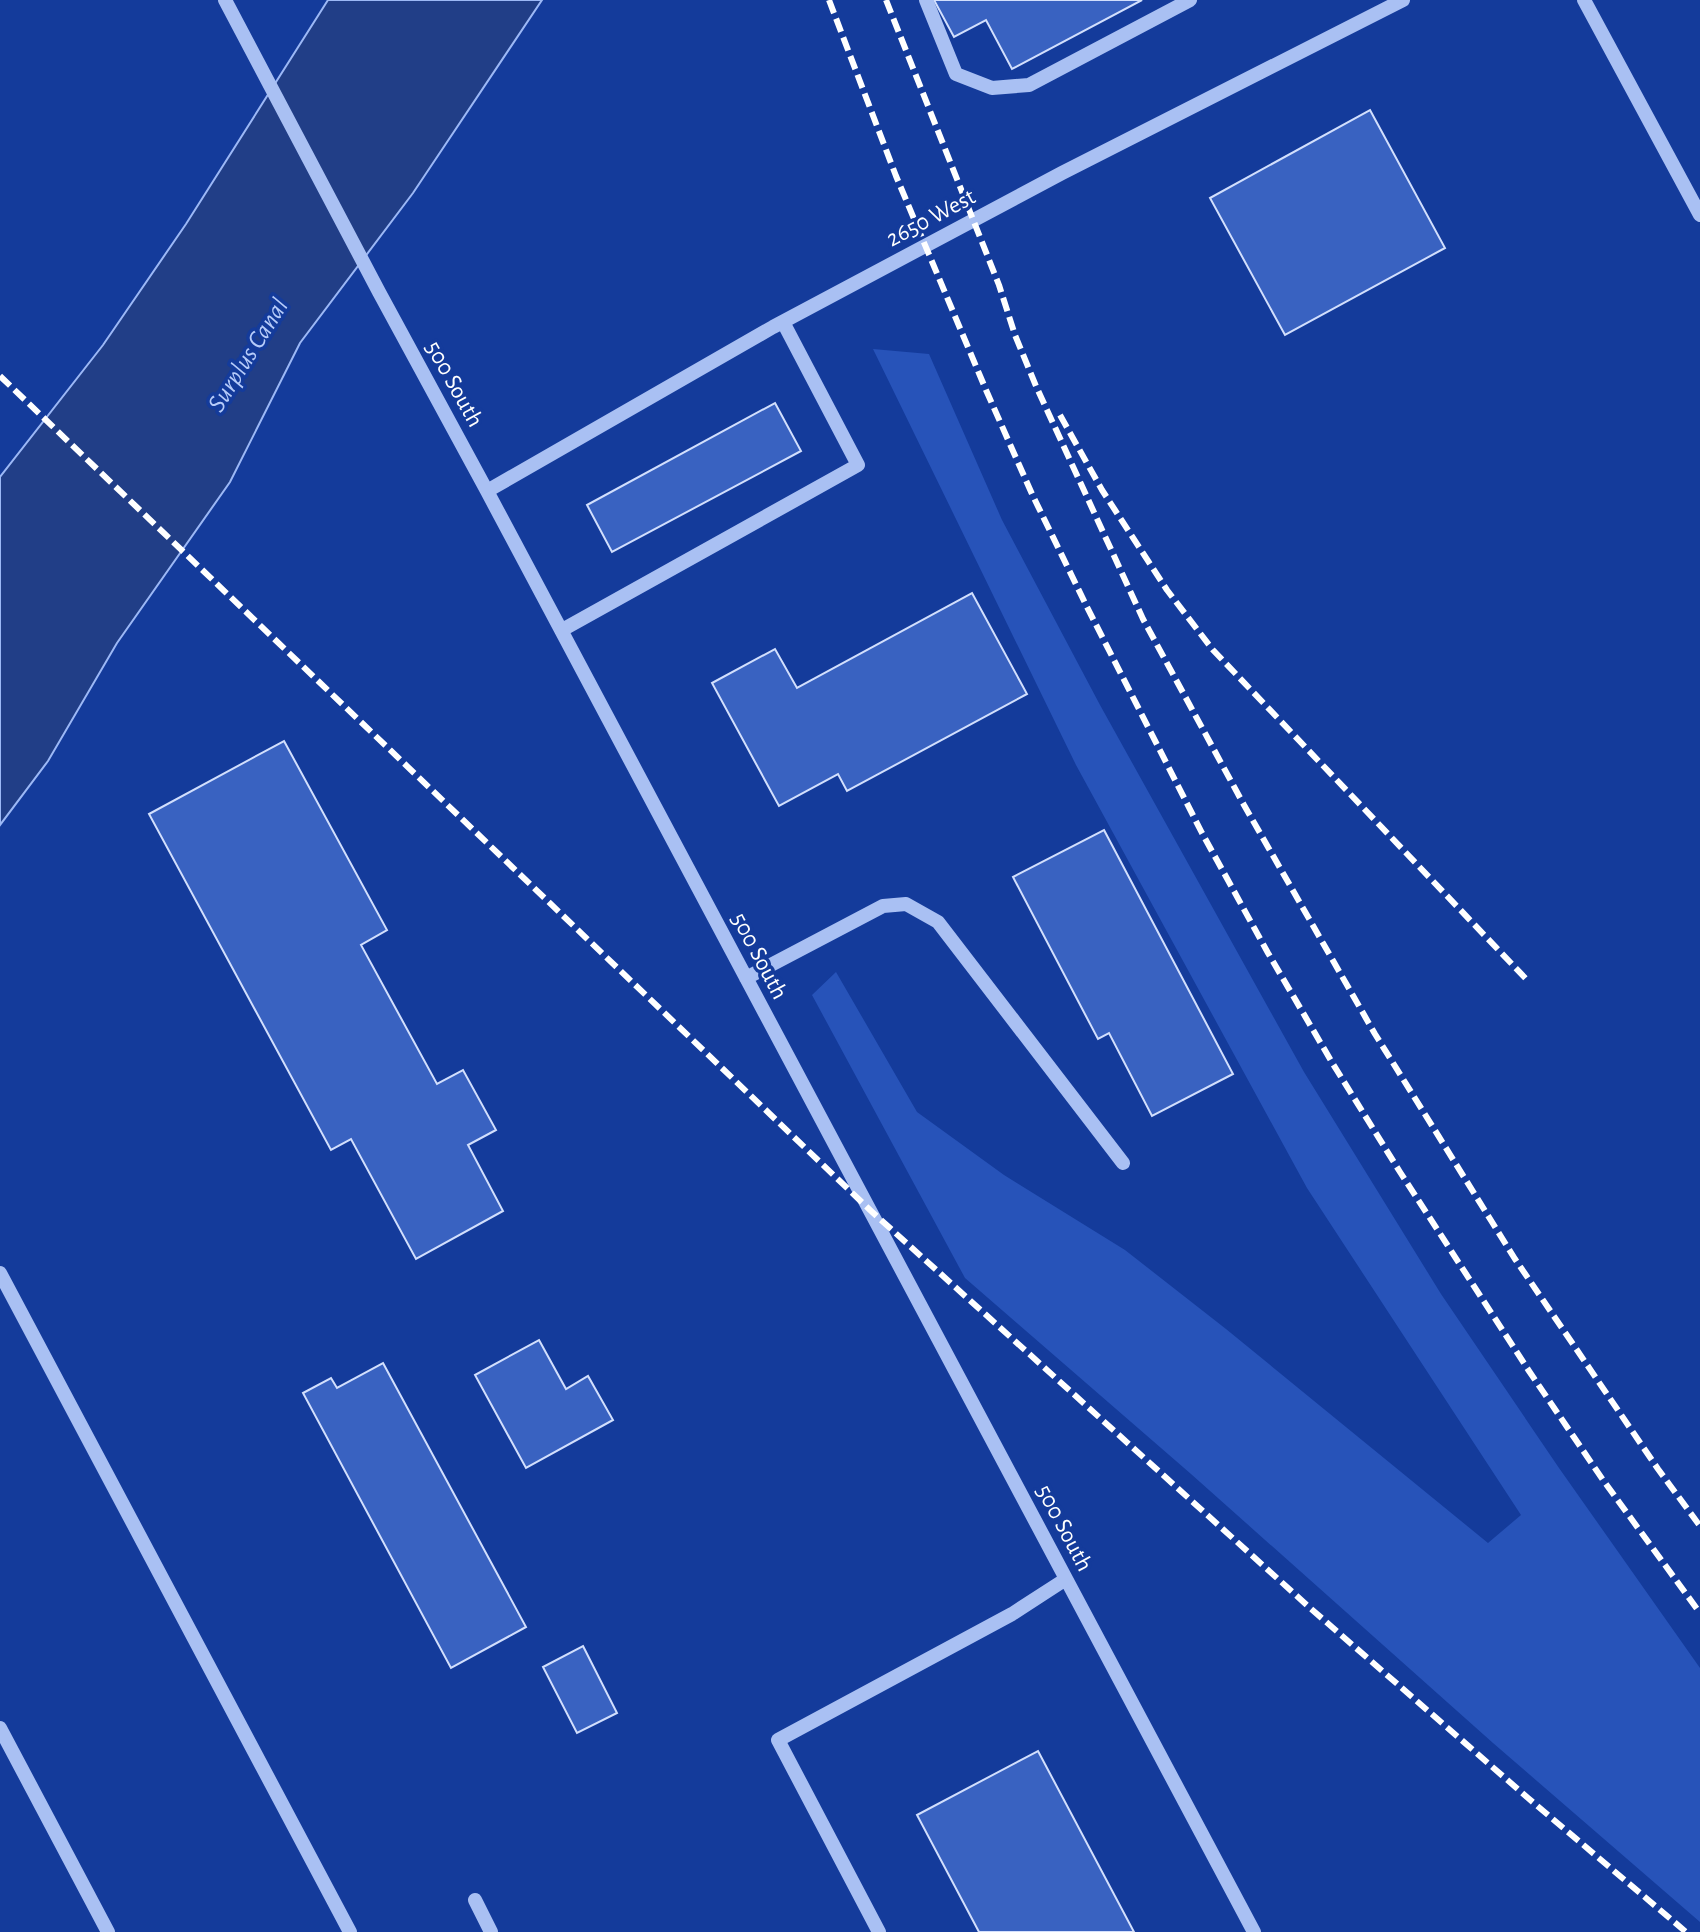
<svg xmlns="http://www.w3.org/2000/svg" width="1700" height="1932" font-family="'Alegreya Sans',sans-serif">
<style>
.green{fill:#2753b9}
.water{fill:#213e87;stroke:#9cb8f6;stroke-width:2}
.building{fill:#3962c1;stroke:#d2dffd;stroke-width:2}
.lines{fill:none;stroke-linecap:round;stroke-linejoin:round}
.minor{stroke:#a9c0f3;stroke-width:14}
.rail{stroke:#fff;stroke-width:6;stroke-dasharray:14 6;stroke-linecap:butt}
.labels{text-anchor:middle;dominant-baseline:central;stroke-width:7;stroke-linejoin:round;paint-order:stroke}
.street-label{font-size:24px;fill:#fff;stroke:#143b9b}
.water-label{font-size:26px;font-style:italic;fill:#b6cbf9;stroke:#143b9b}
</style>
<rect width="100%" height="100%" fill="#143b9b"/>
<path class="green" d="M873,349L929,354L1002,520L1100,705L1304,1072L1441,1294L1559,1468L1700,1668V1922L1493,1743L1191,1474L965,1278L812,995L836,972L917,1112L1004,1175L1125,1250L1226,1329L1488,1543L1521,1515L1307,1188L1076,765Z"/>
<path class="water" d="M328,0H542L413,193L300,343L230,482L117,643L48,761L0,825V477L103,345L186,224Z"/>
<path class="building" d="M934,0H1142L1012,69L986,20L954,37Z
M1370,110L1445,248L1285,335L1210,198Z
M775,403L801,451L612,552L587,505Z
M972,593L1027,694L847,791L838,774L779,806L712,683L775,649L797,688Z
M284,741L387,930L361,945L437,1084L463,1070L496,1130L468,1145L503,1211L416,1259L351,1139L331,1150L149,814Z
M1104,830L1233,1074L1152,1116L1109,1033L1098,1039L1013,877Z
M539,1340L566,1389L588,1376L613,1420L526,1468L475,1375Z
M383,1363L526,1627L451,1668L303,1393L331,1378L337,1388Z
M583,1646L617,1713L577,1733L543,1667Z
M1038,1751L1134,1932H979L917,1815Z"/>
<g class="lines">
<path class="minor" d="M225,0L379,292L487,491L1254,1932
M926,0L956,74L992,88L1029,85L1190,0
M1584,0L1700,215
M487,491L773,327L1062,173L1403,0
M562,630L858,465L783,322
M746,978L883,906L906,904L938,922L1123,1163
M0,1273L350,1932
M0,1728L108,1932
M475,1900L491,1932
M879,1932L778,1740L1012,1614L1066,1579"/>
<path class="rail" d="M829,0L896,176L986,390L1032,494L1087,607L1202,833L1268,953L1333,1064L1400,1172L1529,1371L1603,1480L1700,1613
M886,0L999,285L1015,335L1036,386L1143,619L1244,805L1375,1034L1515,1259L1658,1469L1700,1526
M0,376L870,1210L1309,1607L1528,1798L1686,1932
M1060,415L1102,490L1167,590L1213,650L1528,981"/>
</g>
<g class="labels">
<g class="street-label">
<text transform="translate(931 218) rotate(-28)">2650 West</text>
<text transform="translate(454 384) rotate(61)">500 South</text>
<text transform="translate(759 956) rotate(62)">500 South</text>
<text transform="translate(1064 1528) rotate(62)">500 South</text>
</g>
<g class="water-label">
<text transform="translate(248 355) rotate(-58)">Surplus Canal</text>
</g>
</g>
</svg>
